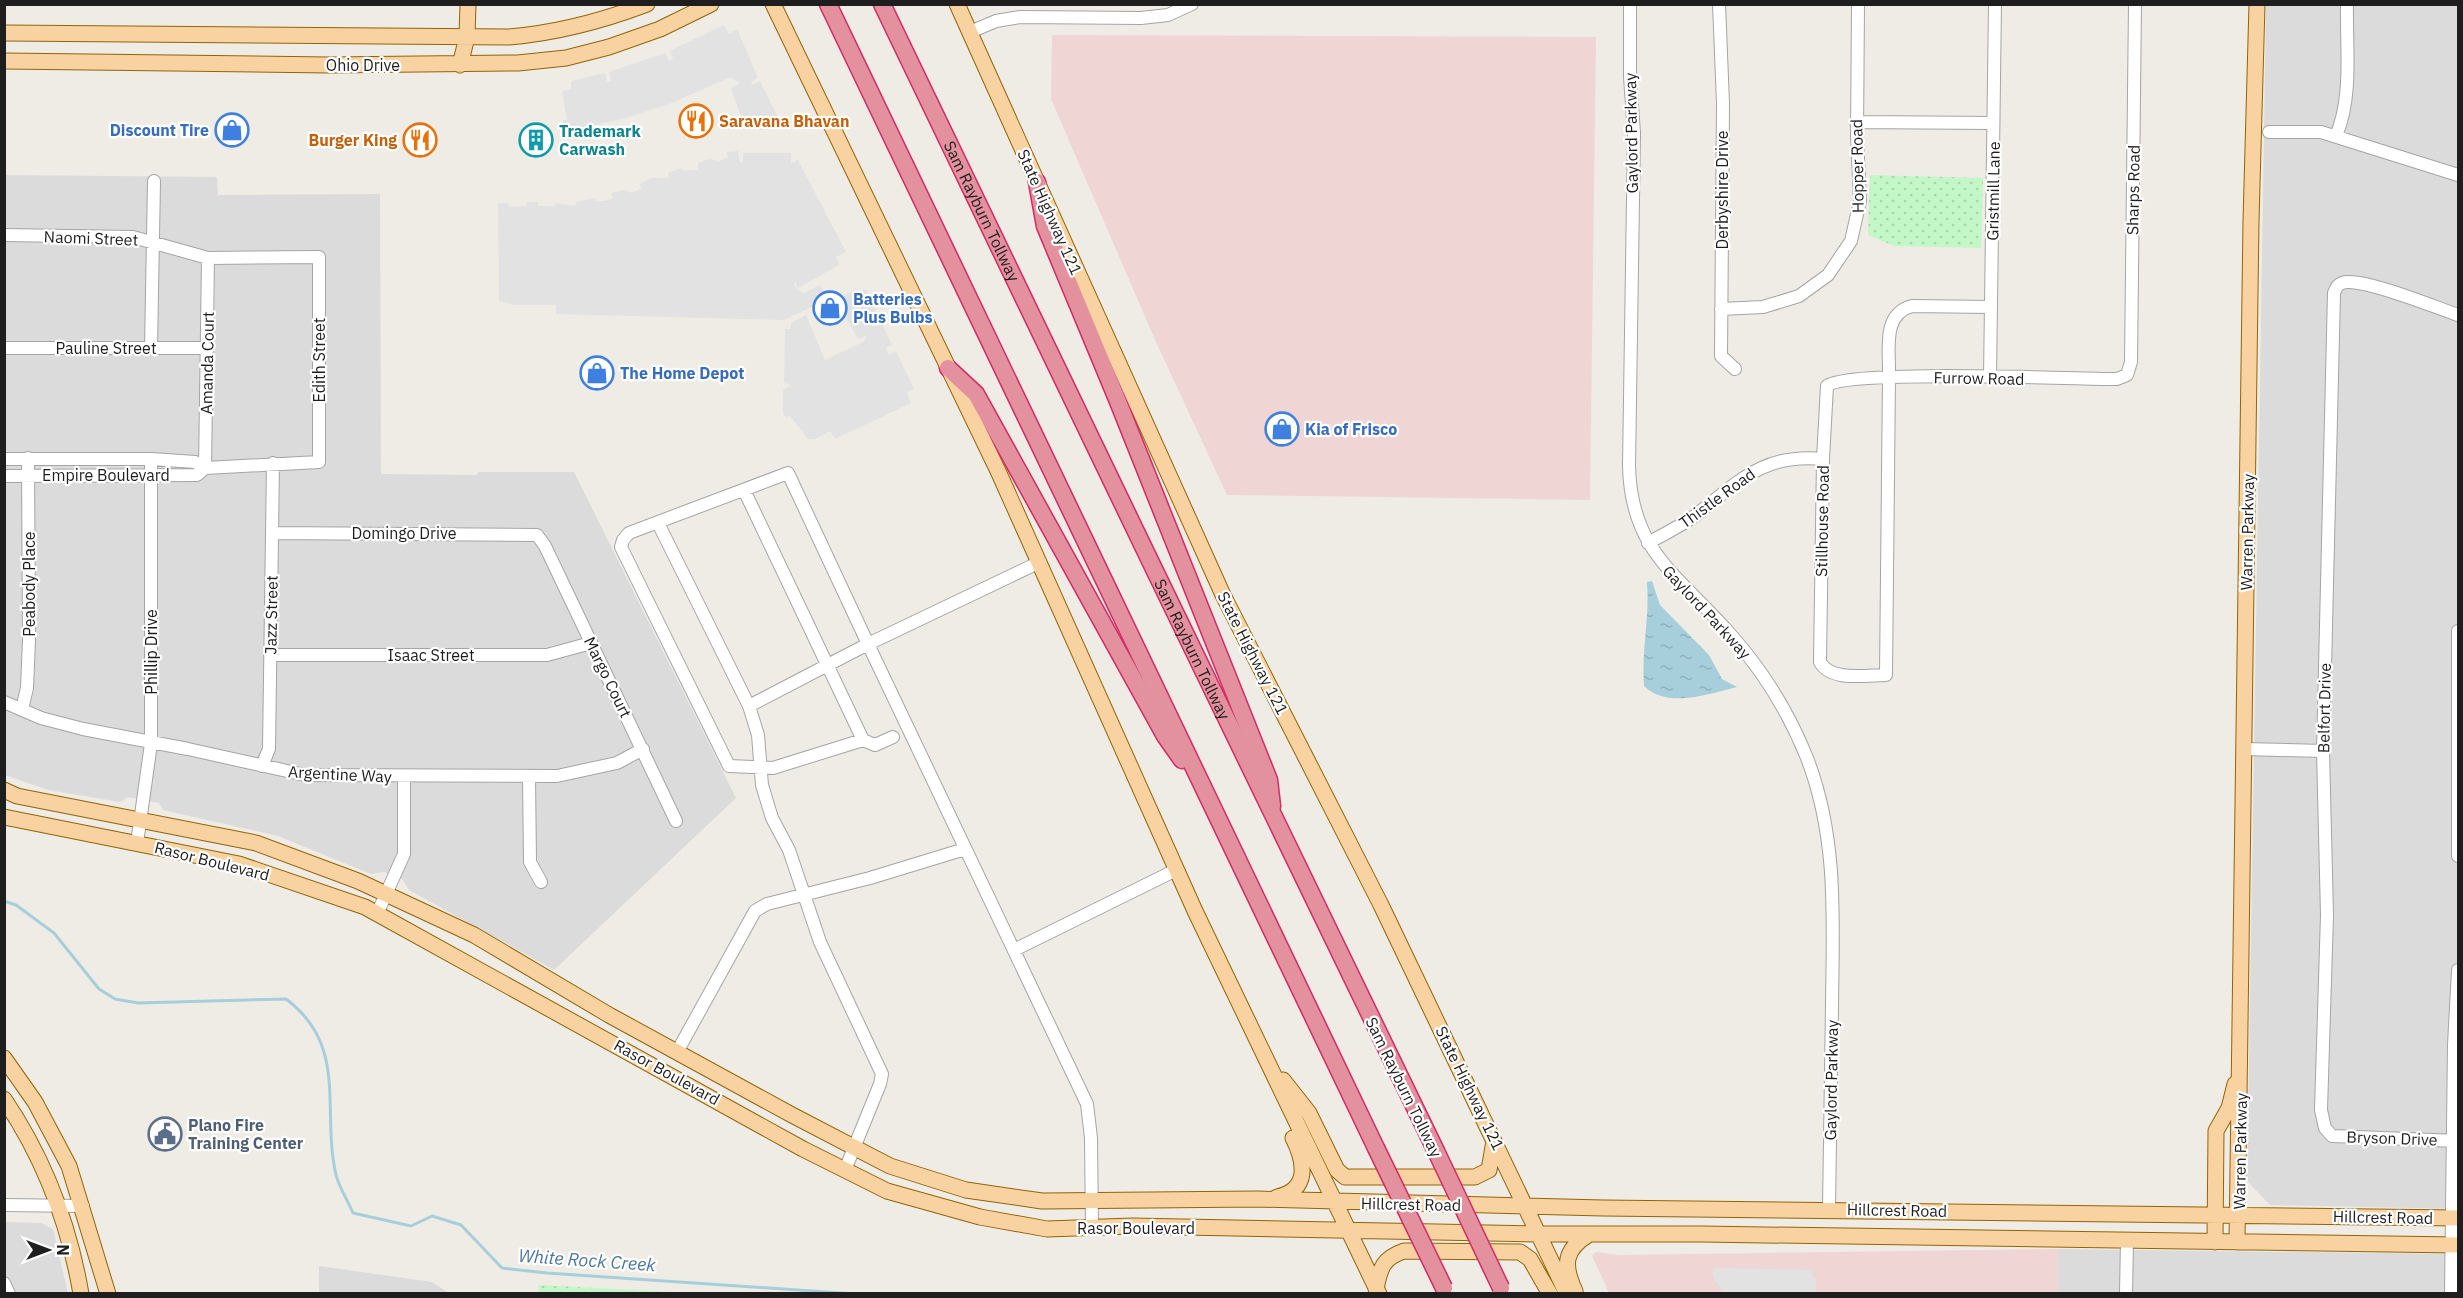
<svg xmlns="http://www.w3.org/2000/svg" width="2463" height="1298" font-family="'IBM Plex Sans',sans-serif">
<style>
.residential{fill:#dcdbdb}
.commercial{fill:#efd6d5}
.park{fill:url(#park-dots)}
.parking{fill:#e2e2e2}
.water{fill:url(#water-ripples)}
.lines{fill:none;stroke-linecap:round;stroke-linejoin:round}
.stream{stroke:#a7cfdb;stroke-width:3}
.minor-casing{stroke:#a5a5a5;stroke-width:14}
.major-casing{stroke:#936406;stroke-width:17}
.highway-casing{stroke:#d42b65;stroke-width:19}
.minor{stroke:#fff;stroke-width:12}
.major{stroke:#f8d2a1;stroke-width:15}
.highway{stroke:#e3909f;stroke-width:16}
.highway-bridge-casing{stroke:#d42b65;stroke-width:19;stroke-linecap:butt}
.highway-bridge{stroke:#e3909f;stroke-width:16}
.labels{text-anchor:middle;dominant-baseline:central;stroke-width:4.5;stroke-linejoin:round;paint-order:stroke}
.street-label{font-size:16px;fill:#1e1e1e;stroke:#fff}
.food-label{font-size:16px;font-weight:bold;fill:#c56008;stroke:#fff;text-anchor:start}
.shop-label{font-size:16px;font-weight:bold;fill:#366cbe;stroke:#fff;text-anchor:start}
.culture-label{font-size:16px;font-weight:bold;fill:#0d838f;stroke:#fff;text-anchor:start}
.service-label{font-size:16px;font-weight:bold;fill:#4e5e75;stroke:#fff;text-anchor:start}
.water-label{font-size:18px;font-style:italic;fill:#4b77a2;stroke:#fff}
</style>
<defs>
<pattern id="park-dots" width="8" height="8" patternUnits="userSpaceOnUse" patternTransform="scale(1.5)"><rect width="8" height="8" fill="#c4f7c8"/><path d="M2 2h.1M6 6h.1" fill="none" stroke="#a8d3ab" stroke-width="1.8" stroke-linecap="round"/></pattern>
<pattern id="water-ripples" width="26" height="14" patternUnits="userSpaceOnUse" patternTransform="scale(1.5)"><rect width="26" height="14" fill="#a7cfdb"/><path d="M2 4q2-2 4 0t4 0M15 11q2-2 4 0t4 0" fill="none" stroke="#8fb1bc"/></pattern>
</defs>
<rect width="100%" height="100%" fill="#efece5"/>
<path class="residential" d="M2266,5H2458V1209L2270,1205L2247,1181Z
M5,175L217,177L218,195L380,194L381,474L477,475L478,472H574L736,798L554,970L409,890L402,879L384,872L371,874L278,836L163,810L159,803L128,797L120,802L48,790L5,775Z
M5,1222L41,1223L53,1229L68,1293L5,1294Z
M2058,1249L2458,1254V1293L2058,1294Z
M319,1266L432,1282L449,1293H319Z"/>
<path class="commercial" d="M1052,35L1596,37L1590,500L1227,495L1156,342L1051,99Z
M2058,1249V1293H1609L1592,1256L1596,1252L1618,1255Z"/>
<path class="park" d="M1870,175L1983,178L1981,248L1894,246L1868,235Z
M539,1285L692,1293H538Z"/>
<path class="parking" d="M724,25L729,34L737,29L758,78L751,82L752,85L760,81L782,125L759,131L755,118L743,123L731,88L740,84L731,77L669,104L622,119L563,132V120H567L562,91L571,89V81L605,73L607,82L611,81L609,72L665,53L669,61L673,59L670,51Z
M738,151L740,162H743V153H791V163L798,160L846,252L836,257L839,265L798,288L795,282L794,286L803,294L820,285L828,299L784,320L556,314V305H514L499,301L498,203H508L509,207L527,206V202H538V206H555V203L575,206L576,202L596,198L595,201H605L613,198L611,193L623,190L632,193L642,188L639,184L652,178H669L668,173L681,168V170H698V163L709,159L719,161L728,157L727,152Z
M856,288L858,293L866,289L892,345L886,348L889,355L896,351L914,389L907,393L911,403L835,439L830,431L815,439H808L790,416L787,418L783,414V390L792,385L784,383L785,329H791V323L806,315L825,360L865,341L866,336L858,339L837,301Z
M1713,1268L1813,1270V1278L1816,1279V1293H1721V1289L1713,1277Z"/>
<path class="water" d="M1652,581L1660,605L1709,655L1722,679L1737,687C1709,694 1667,709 1644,686C1641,651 1650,617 1647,582Z"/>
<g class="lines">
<path class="stream" d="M4,901L16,905L54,933L99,989L115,999L138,1003L286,999C349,1046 321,1109 336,1175C339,1187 348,1201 353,1213L411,1226L432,1216L461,1225L502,1268L547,1273L856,1294"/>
<defs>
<path id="minor" d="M1630,4V77L1634,133L1629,466C1631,553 1680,576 1731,635C1763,671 1789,713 1807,758C1838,838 1833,920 1832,1004C1831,1072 1830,1140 1829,1209
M1719,4L1723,103L1721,356L1735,369
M970,32L996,21L1020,17L1141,18L1168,15L1192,4
M1856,122L1993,123
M2269,132H2321L2458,175
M2336,136C2353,96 2346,48 2347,4
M4,235L133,237L208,258L319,257V462L205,468L197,475L4,476
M1991,307L1912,306C1881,314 1890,352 1889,377L1886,675C1867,675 1831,682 1820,662L1823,459L1827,386C1846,369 2077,379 2117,379L2127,375L2131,362L2135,4
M1721,309L1763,307L1799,296L1828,275L1851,241L1860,201L1857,136L1858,4
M2458,315C2437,308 2360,276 2342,283C2337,285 2336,288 2334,293L2323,751L2327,915L2321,1110L2325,1128L2332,1136L2458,1141
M4,348H207
M151,348L154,181
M1990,378L1995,4
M4,459H151L195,462L205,468
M205,468L208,258
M744,490L863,740
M658,523L749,706L868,644L788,473L629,533L623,540L621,547L729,766L773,768L863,740L875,745L893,737
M272,533L537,535L545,546L676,821
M1648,543C1664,534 1681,526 1696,515C1739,481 1764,453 1823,459
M1040,562L868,644L1087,1104L1091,1138L1092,1227
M2458,631V856
M270,655H547L591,643
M4,702L41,718L83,729L188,749L305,775L557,776L617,763L643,749
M749,706L758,735L762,785L772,818L789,850L820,942L882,1074L880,1084L845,1170
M22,709L27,688L29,640L28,458
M2243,749L2323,751
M262,766L269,749L273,463
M529,777L530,862L541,882
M137,843L151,744V459
M377,914L404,854V777
M1014,950L1176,870
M677,1052L755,911L767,904L870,878L965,849
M4,1205L83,1206
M4,1283L9,1294
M2126,1294L2127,1240
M2451,1294L2454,1045L2458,970"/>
<path id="major" d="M773,4L998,471L1195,911L1379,1294
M957,4L1223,595L1381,905L1567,1294
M4,33L509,37C557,33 602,21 647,4
M4,61L329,65L518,63L566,58L609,47L660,29L711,4
M460,65L467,37L468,4
M4,790L17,796L256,843L358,881L474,935L609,1015L792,1115L890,1166L966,1190L1042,1201L1257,1199L1603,1208L2458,1218
M4,817L239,864L365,907L803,1149L887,1191L980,1217L1047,1229L1132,1226L1538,1234H1702L2458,1245
M4,1058L35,1102L69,1166L108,1294
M1283,1080L1309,1113L1337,1170L1345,1177H1475L1489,1170L1494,1141
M4,1099C44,1158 69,1224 81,1294
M1277,1197C1310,1190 1305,1162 1293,1138
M2215,1242L2216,1131L2229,1108L2235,1084
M2237,1242L2251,221L2257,4
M1376,1289C1380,1268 1383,1258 1404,1251L1520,1252L1530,1259L1550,1294
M1575,1291C1563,1265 1564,1250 1588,1235"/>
<g id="highway">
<path d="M828,4L1376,1148"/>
<path id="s1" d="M882,4C1067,385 1248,769 1435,1149"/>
<path d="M1037,182L1045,226L1117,399L1269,780L1272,806"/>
<path d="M948,368L976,394L1165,736L1182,760"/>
</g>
</defs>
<use href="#minor" class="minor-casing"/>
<use href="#major" class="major-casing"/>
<use href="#highway" class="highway-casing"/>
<use href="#minor" class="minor"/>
<use href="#major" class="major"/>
<use href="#highway" class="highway"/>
<defs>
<path id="highway-bridge" d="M1376,1148L1444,1288
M1435,1149L1501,1288"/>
</defs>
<use href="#highway-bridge" class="highway-bridge-casing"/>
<use href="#highway-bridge" class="highway-bridge"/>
</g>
<defs>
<symbol id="restaurant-ring" viewBox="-11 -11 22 22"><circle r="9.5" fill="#fff" stroke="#e8710a" stroke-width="1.5"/><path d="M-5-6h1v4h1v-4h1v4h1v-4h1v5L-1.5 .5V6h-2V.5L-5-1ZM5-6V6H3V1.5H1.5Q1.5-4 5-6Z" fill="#e8710a"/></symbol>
<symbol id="shop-ring" viewBox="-11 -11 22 22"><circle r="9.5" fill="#fff" stroke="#3f7fe0" stroke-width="1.5"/><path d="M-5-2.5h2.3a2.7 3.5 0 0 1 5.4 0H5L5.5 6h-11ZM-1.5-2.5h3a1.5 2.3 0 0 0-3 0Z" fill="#3f7fe0"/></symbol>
<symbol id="building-ring" viewBox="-11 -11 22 22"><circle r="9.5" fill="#fff" stroke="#0f9aa8" stroke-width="1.5"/><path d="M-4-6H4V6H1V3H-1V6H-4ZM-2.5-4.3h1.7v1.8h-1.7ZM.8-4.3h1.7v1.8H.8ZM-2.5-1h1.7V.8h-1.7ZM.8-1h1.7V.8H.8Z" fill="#0f9aa8"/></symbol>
<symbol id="civic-ring" viewBox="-11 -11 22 22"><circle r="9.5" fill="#fff" stroke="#5c6f8a" stroke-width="1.5"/><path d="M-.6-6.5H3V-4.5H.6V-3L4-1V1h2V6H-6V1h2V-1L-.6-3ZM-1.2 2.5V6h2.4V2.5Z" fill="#5c6f8a"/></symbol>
</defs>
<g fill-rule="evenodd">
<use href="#restaurant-ring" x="677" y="102" width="38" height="38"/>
<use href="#shop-ring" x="213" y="111" width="38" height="38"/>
<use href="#restaurant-ring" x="401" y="121" width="38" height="38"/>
<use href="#building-ring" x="517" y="121" width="38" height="38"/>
<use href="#shop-ring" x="811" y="289" width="38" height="38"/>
<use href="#shop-ring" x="578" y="354" width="38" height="38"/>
<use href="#shop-ring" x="1263" y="410" width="38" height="38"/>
<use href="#civic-ring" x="146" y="1115" width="38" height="38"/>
</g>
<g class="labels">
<g class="street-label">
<text x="363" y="65">Ohio Drive</text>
<text transform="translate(1631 133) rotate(-91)">Gaylord Parkway</text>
<text transform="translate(1857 166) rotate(-91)">Hopper Road</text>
<text transform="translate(1722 190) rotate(-90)">Derbyshire Drive</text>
<text transform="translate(2133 190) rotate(-89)">Sharps Road</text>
<text transform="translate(1993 191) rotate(-89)">Gristmill Lane</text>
<text stroke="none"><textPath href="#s1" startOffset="230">Sam Rayburn Tollway</textPath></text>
<text transform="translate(1050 212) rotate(66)">State Highway 121</text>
<text transform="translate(91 238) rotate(2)">Naomi Street</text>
<text x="106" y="348">Pauline Street</text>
<text transform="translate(319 360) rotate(-90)">Edith Street</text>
<text transform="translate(207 363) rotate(-89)">Amanda Court</text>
<text transform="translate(1979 378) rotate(1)">Furrow Road</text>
<text x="106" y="475">Empire Boulevard</text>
<text transform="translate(1717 498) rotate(-36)">Thistle Road</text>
<text transform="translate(1822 521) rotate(-89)">Stillhouse Road</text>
<text transform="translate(2247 532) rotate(-89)">Warren Parkway</text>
<text x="404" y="533">Domingo Drive</text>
<text transform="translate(29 584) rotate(-90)">Peabody Place</text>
<text transform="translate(1707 612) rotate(47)">Gaylord Parkway</text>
<text transform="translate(271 615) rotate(-89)">Jazz Street</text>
<text stroke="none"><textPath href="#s1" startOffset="716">Sam Rayburn Tollway</textPath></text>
<text transform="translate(151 652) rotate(-90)">Phillip Drive</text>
<text transform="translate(1253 653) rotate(63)">State Highway 121</text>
<text x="431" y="655">Isaac Street</text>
<text transform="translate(608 677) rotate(64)">Margo Court</text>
<text transform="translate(2324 708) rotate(-89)">Belfort Drive</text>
<text transform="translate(340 774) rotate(3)">Argentine Way</text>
<text transform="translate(212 861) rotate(14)">Rasor Boulevard</text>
<text transform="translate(667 1072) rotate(29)">Rasor Boulevard</text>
<text transform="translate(1831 1080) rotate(-89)">Gaylord Parkway</text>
<text transform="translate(1404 1087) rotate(64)">Sam Rayburn Tollway</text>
<text transform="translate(1470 1088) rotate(64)">State Highway 121</text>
<text transform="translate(2392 1138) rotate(2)">Bryson Drive</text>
<text transform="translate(2240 1151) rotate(-89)">Warren Parkway</text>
<text transform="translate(1411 1204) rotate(1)">Hillcrest Road</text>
<text transform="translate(1897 1210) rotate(1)">Hillcrest Road</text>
<text transform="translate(2383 1217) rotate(1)">Hillcrest Road</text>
<text x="1136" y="1228">Rasor Boulevard</text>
</g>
<g class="food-label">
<text x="719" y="121">Saravana Bhavan</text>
<text x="397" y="140" text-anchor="end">Burger King</text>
</g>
<g class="shop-label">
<text x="209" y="130" text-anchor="end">Discount Tire</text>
<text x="853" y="299">Batteries<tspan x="853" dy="18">Plus Bulbs</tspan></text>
<text x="620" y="373">The Home Depot</text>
<text x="1305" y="429">Kia of Frisco</text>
</g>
<g class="culture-label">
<text x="559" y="131">Trademark<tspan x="559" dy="18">Carwash</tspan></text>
</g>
<g class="service-label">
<text x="188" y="1125">Plano Fire<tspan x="188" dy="18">Training Center</tspan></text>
</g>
<g class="water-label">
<text transform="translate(587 1260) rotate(4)">White Rock Creek</text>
</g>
</g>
<rect width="2463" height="1298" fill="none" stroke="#1e1e1e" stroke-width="12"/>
<g transform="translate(48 1250) rotate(90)" stroke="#ffffff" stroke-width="4.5" paint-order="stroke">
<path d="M0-4.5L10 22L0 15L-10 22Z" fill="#1e1e1e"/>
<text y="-9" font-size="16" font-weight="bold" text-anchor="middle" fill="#1e1e1e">N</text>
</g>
</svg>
